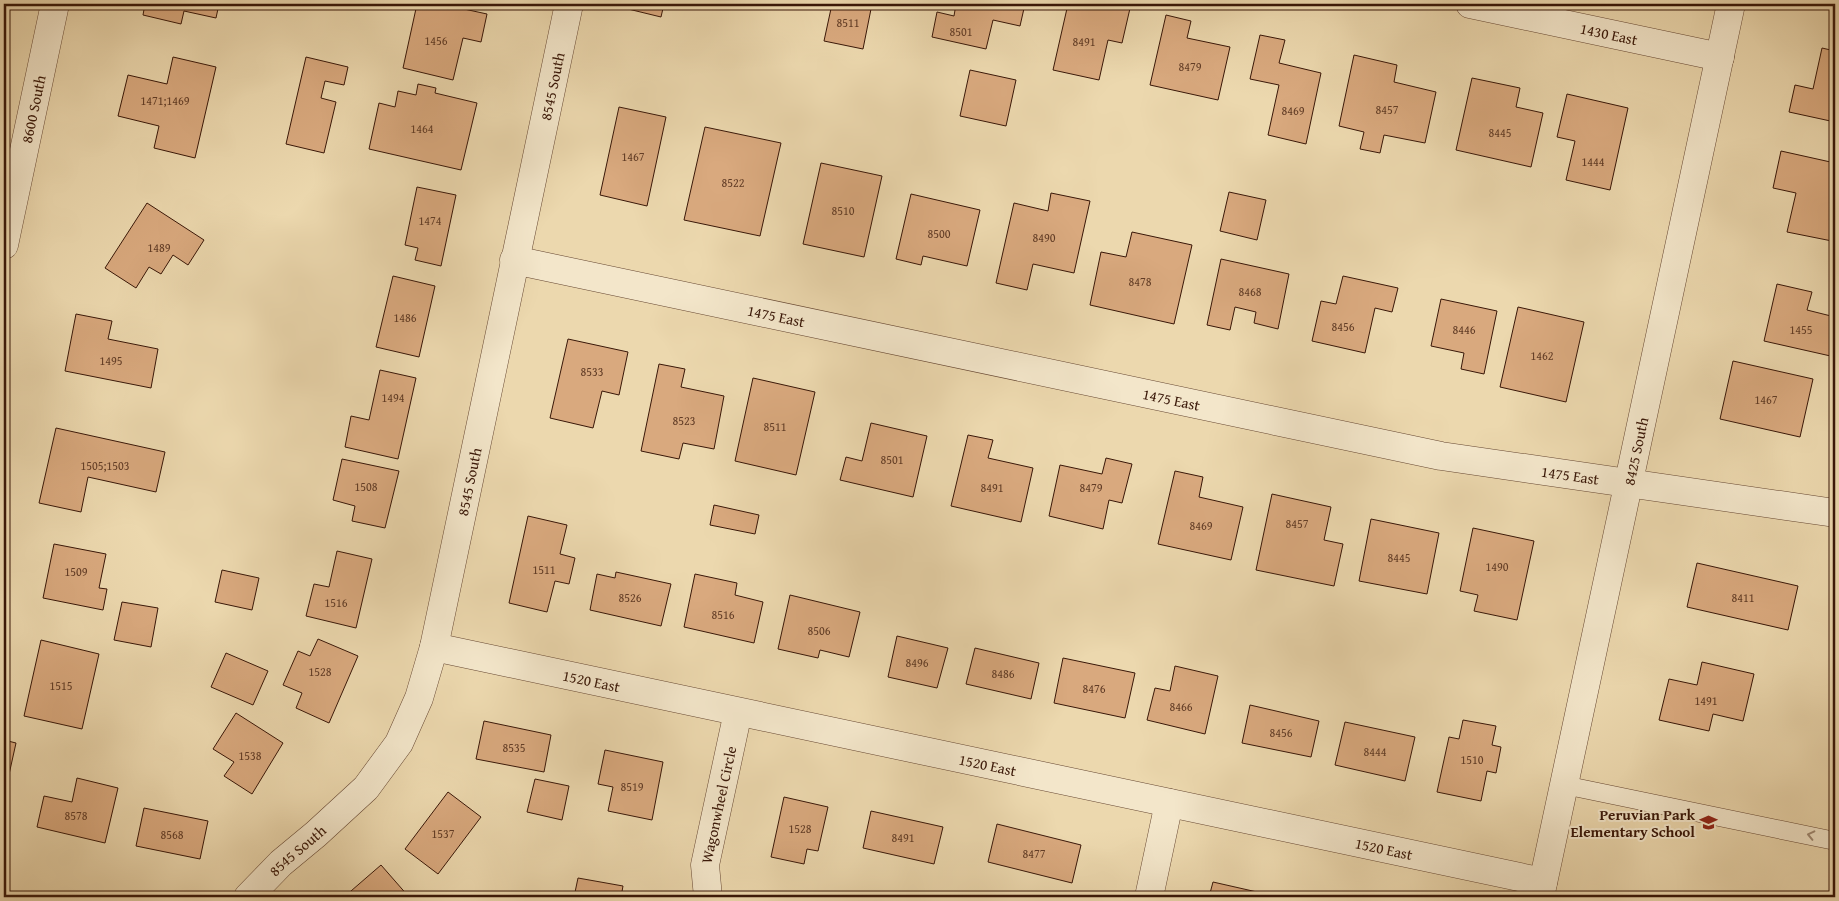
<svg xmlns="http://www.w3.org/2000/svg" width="1839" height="901" font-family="'Gentium Book Plus',serif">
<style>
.building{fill:#d9a97e;stroke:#391708}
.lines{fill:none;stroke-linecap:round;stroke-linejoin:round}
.service-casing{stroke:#664732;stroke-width:19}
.minor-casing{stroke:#664732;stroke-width:29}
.tertiary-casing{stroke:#664732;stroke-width:29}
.service{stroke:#f3e6ca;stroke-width:18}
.minor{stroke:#f3e6ca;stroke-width:28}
.tertiary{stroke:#f3e6ca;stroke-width:28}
.oneway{stroke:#9f8973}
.labels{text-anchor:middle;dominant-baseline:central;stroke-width:4;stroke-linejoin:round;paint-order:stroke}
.number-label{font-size:12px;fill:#613c26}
.street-label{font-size:15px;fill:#391708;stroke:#f3e6ca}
.poi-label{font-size:15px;font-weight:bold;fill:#391708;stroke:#f3e6ca;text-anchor:end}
</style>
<rect width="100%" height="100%" fill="#ecd8ae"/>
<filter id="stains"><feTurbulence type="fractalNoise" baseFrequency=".004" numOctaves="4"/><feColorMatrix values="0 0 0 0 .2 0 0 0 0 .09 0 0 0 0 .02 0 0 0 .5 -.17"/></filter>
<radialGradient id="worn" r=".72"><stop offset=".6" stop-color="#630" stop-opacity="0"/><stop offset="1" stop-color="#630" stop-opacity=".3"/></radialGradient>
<path class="building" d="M145,4H219L216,18L184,11L181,24L143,15Z
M417,4H441L487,14L481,42L463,38L453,80L403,68Z
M625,4H664L661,17L624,8Z
M752,4H777L776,9Z
M832,4H872L863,49L824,41Z
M956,4H1025L1020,26L993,20L986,49L932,37L937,12L954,16Z
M1068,4H1131L1122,43L1108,40L1099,80L1053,70Z
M1166,15L1191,21L1187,38L1230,47L1218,100L1150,85Z
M1260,35L1285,40L1279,63L1321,73L1306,144L1268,135L1279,85L1250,79Z
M1822,48L1835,51V122L1789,112L1795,85L1813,89Z
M1354,55L1397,65L1394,82L1436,92L1425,143L1384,135L1380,153L1360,149L1364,132L1339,126Z
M173,57L216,67L195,158L154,148L159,126L118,116L128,75L167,84Z
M306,57L348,67L344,85L325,81L321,98L336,102L324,153L286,144Z
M970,70L1016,80L1006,126L960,116Z
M1472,78L1520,88L1516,107L1543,113L1531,167L1456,150Z
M418,84L436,88L435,93L477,103L461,170L369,149L379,103L395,107L398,91L416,95Z
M1567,94L1628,108L1610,190L1566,180L1575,141L1557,137Z
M619,107L666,117L647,206L600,195Z
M705,127L781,143L760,236L684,220Z
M1781,151L1835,163V177L1832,192L1835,193V223L1832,241L1787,232L1796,193L1773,188Z
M821,163L882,176L864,257L803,244Z
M417,187L456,195L441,266L415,260L418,248L405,245Z
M1229,192L1266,200L1257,240L1220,231Z
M1051,193L1090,201L1074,273L1033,264L1027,290L996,283L1014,203L1048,211Z
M911,194L980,210L967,266L923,256L921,265L896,259Z
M147,203L204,240L188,265L173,255L161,274L149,267L136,288L105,268Z
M1132,232L1192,245L1174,324L1090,305L1101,252L1126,257Z
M1221,259L1289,274L1278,329L1254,323L1256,312L1235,307L1230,330L1207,325Z
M393,276L435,286L419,357L376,347Z
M1343,276L1398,288L1392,312L1375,308L1365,353L1312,341L1321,301L1336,304Z
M1777,284L1812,292L1807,310L1835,317V357L1764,341Z
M1441,299L1497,311L1484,374L1461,369L1464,353L1431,346Z
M1518,307L1584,322L1566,402L1500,387Z
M76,314L112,321L108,339L158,349L151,388L65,371Z
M568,339L628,352L619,395L602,391L593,428L550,418Z
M1733,361L1813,379L1800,437L1720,419Z
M659,364L685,369L681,387L724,396L714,449L683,443L679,459L641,451Z
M380,370L416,378L398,459L345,447L351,416L369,420Z
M753,378L815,392L796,475L735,461Z
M871,423L927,436L913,497L840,480L846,457L862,461Z
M56,428L165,452L156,492L88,477L81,512L39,503Z
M968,435L993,440L988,458L1033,468L1021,522L951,506Z
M1106,458L1132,464L1122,503L1109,500L1103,529L1049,516L1060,465L1102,474Z
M342,459L399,471L385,528L352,521L355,506L333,500Z
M1175,471L1203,477L1199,497L1243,507L1231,560L1158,544Z
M1272,494L1331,507L1324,540L1343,544L1334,586L1256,570Z
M714,505L759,515L755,534L710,525Z
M528,516L567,525L560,554L575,558L569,584L555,581L547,612L509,603Z
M1371,519L1439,533L1427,594L1359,581Z
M1473,528L1534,541L1517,620L1474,611L1478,595L1460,591Z
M54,544L106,554L99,588L107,589L103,610L43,598Z
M337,551L372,559L356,628L306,616L314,584L329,587Z
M1697,563L1798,586L1788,630L1687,607Z
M222,570L259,578L252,610L215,602Z
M616,572L671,584L661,626L590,610L597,574L615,578Z
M695,574L737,583L735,595L763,602L754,643L684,627Z
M790,595L860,612L849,657L820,650L818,658L778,649Z
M122,602L158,608L151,647L114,640Z
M897,636L948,648L937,688L888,677Z
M318,639L358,656L329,723L296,708L302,693L283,685L298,651L310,656Z
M41,640L99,654L82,729L24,716Z
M975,648L1039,663L1031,699L966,684Z
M226,653L268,671L253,705L211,687Z
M1063,658L1135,673L1125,718L1054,703Z
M1702,662L1754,674L1743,721L1713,714L1709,731L1659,720L1669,679L1697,685Z
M1175,666L1218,676L1205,734L1147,720L1155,688L1170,691Z
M1250,705L1319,721L1311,757L1242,743Z
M236,713L283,743L252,794L224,776L234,762L213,749Z
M1463,720L1496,726L1492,745L1501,747L1496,773L1487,771L1481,801L1437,792L1449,737L1459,739Z
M484,721L551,735L544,772L476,759Z
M1345,722L1415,737L1405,781L1335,765Z
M4,740L16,743L4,797Z
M605,750L663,762L652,820L608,811L613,787L598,784Z
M77,778L118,788L105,843L37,827L44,796L72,802Z
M535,779L569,786L562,820L527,812Z
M448,792L481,817L438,874L405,849Z
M784,797L828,807L818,851L807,849L804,864L771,857Z
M144,808L208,821L200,859L136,846Z
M871,811L943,827L934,864L863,848Z
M997,824L1081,845L1072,883L988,862Z
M381,865L409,897H344Z
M578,878L623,886L621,897H574Z
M1213,882L1279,897H1209Z"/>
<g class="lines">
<defs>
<path id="service" d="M1564,785L1835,841"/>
<g id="minor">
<path id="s1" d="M1470,4L1720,57"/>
<path id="s2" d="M514,260L1441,456L1835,513"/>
<path id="s3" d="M434,647L1543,882"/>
<path id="s4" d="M248,897L281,863L316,834L366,788L399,743L419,698L434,647L569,4"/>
<path id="s5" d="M708,897L705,865L738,712"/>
<path d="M1149,897L1169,803"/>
<path id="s6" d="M1540,897L1731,4"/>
</g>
<g id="tertiary">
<path id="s7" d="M4,245L55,4"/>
</g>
</defs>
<use href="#service" class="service-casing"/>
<use href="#minor" class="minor-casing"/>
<use href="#tertiary" class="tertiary-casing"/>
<use href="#service" class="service"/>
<use href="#minor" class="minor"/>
<use href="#tertiary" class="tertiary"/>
</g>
<defs><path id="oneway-chevron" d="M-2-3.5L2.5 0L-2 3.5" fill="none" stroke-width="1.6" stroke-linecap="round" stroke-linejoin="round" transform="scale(1.25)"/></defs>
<use class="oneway" href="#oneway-chevron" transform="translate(1811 835) rotate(-167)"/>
<defs>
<symbol id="school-bare" viewBox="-9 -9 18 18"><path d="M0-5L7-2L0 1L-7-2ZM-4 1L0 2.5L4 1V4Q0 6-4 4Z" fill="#8f2418" stroke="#f3e6ca" stroke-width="2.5" paint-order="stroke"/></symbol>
</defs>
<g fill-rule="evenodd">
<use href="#school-bare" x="1696" y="810" width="25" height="25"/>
</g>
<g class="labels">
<g class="number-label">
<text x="848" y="22">8511</text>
<text x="961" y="31">8501</text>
<text x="436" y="40">1456</text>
<text x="1084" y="41">8491</text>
<text x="1190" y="66">8479</text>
<text x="165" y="100">1471;1469</text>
<text x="1387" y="109">8457</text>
<text x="1293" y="110">8469</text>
<text x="422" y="128">1464</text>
<text x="1500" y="132">8445</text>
<text x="633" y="156">1467</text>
<text x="1593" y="161">1444</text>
<text x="733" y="182">8522</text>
<text x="843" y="210">8510</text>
<text x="430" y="220">1474</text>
<text x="939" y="233">8500</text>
<text x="1044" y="237">8490</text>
<text x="159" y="247">1489</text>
<text x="1140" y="281">8478</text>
<text x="1250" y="291">8468</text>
<text x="405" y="317">1486</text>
<text x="1343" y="326">8456</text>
<text x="1464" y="329">8446</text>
<text x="1801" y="329">1455</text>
<text x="1542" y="355">1462</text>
<text x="111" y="360">1495</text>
<text x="592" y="371">8533</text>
<text x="393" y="397">1494</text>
<text x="1766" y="399">1467</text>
<text x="684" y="420">8523</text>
<text x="775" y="426">8511</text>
<text x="892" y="459">8501</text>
<text x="105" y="465">1505;1503</text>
<text x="366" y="486">1508</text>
<text x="992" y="487">8491</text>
<text x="1091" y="487">8479</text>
<text x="1297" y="523">8457</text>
<text x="1201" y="525">8469</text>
<text x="1399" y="557">8445</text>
<text x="1497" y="566">1490</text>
<text x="544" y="569">1511</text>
<text x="76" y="571">1509</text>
<text x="630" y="597">8526</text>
<text x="1743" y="597">8411</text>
<text x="336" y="602">1516</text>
<text x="723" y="614">8516</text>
<text x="819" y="630">8506</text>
<text x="917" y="662">8496</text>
<text x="320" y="671">1528</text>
<text x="1003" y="673">8486</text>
<text x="61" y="685">1515</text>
<text x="1094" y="688">8476</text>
<text x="1706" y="700">1491</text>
<text x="1181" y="706">8466</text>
<text x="1281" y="732">8456</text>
<text x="514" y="747">8535</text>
<text x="1375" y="751">8444</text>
<text x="250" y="755">1538</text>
<text x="1472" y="759">1510</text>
<text x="632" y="786">8519</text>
<text x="76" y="815">8578</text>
<text x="800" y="828">1528</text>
<text x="443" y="833">1537</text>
<text x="172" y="834">8568</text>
<text x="903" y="837">8491</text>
<text x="1034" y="853">8477</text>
</g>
<g class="street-label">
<text stroke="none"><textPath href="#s1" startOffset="142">1430 East</textPath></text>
<text stroke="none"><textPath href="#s4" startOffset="892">8545 South</textPath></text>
<text stroke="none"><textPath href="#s7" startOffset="139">8600 South</textPath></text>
<text stroke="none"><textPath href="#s2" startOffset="268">1475 East</textPath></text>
<text stroke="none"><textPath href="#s2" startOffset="672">1475 East</textPath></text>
<text stroke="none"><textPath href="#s6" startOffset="456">8425 South</textPath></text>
<text stroke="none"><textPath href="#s2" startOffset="1078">1475 East</textPath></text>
<text stroke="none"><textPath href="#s4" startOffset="488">8545 South</textPath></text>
<text stroke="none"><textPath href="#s3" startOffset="161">1520 East</textPath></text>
<text stroke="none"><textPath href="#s3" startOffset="566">1520 East</textPath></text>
<text stroke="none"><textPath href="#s5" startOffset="94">Wagonwheel Circle</textPath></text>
<text stroke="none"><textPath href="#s3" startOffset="971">1520 East</textPath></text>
<text stroke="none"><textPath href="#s4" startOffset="68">8545 South</textPath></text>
</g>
<g class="poi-label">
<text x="1695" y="814">Peruvian Park<tspan x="1695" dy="17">Elementary School</tspan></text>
</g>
</g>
<rect width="1839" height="901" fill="none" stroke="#ecd8ae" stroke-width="20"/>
<rect x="5" y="5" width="1829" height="891" fill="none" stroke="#391708" stroke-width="2.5"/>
<rect x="10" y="10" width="1819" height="881" fill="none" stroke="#391708"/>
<rect width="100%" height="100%" filter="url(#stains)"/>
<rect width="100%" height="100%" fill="url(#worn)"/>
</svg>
